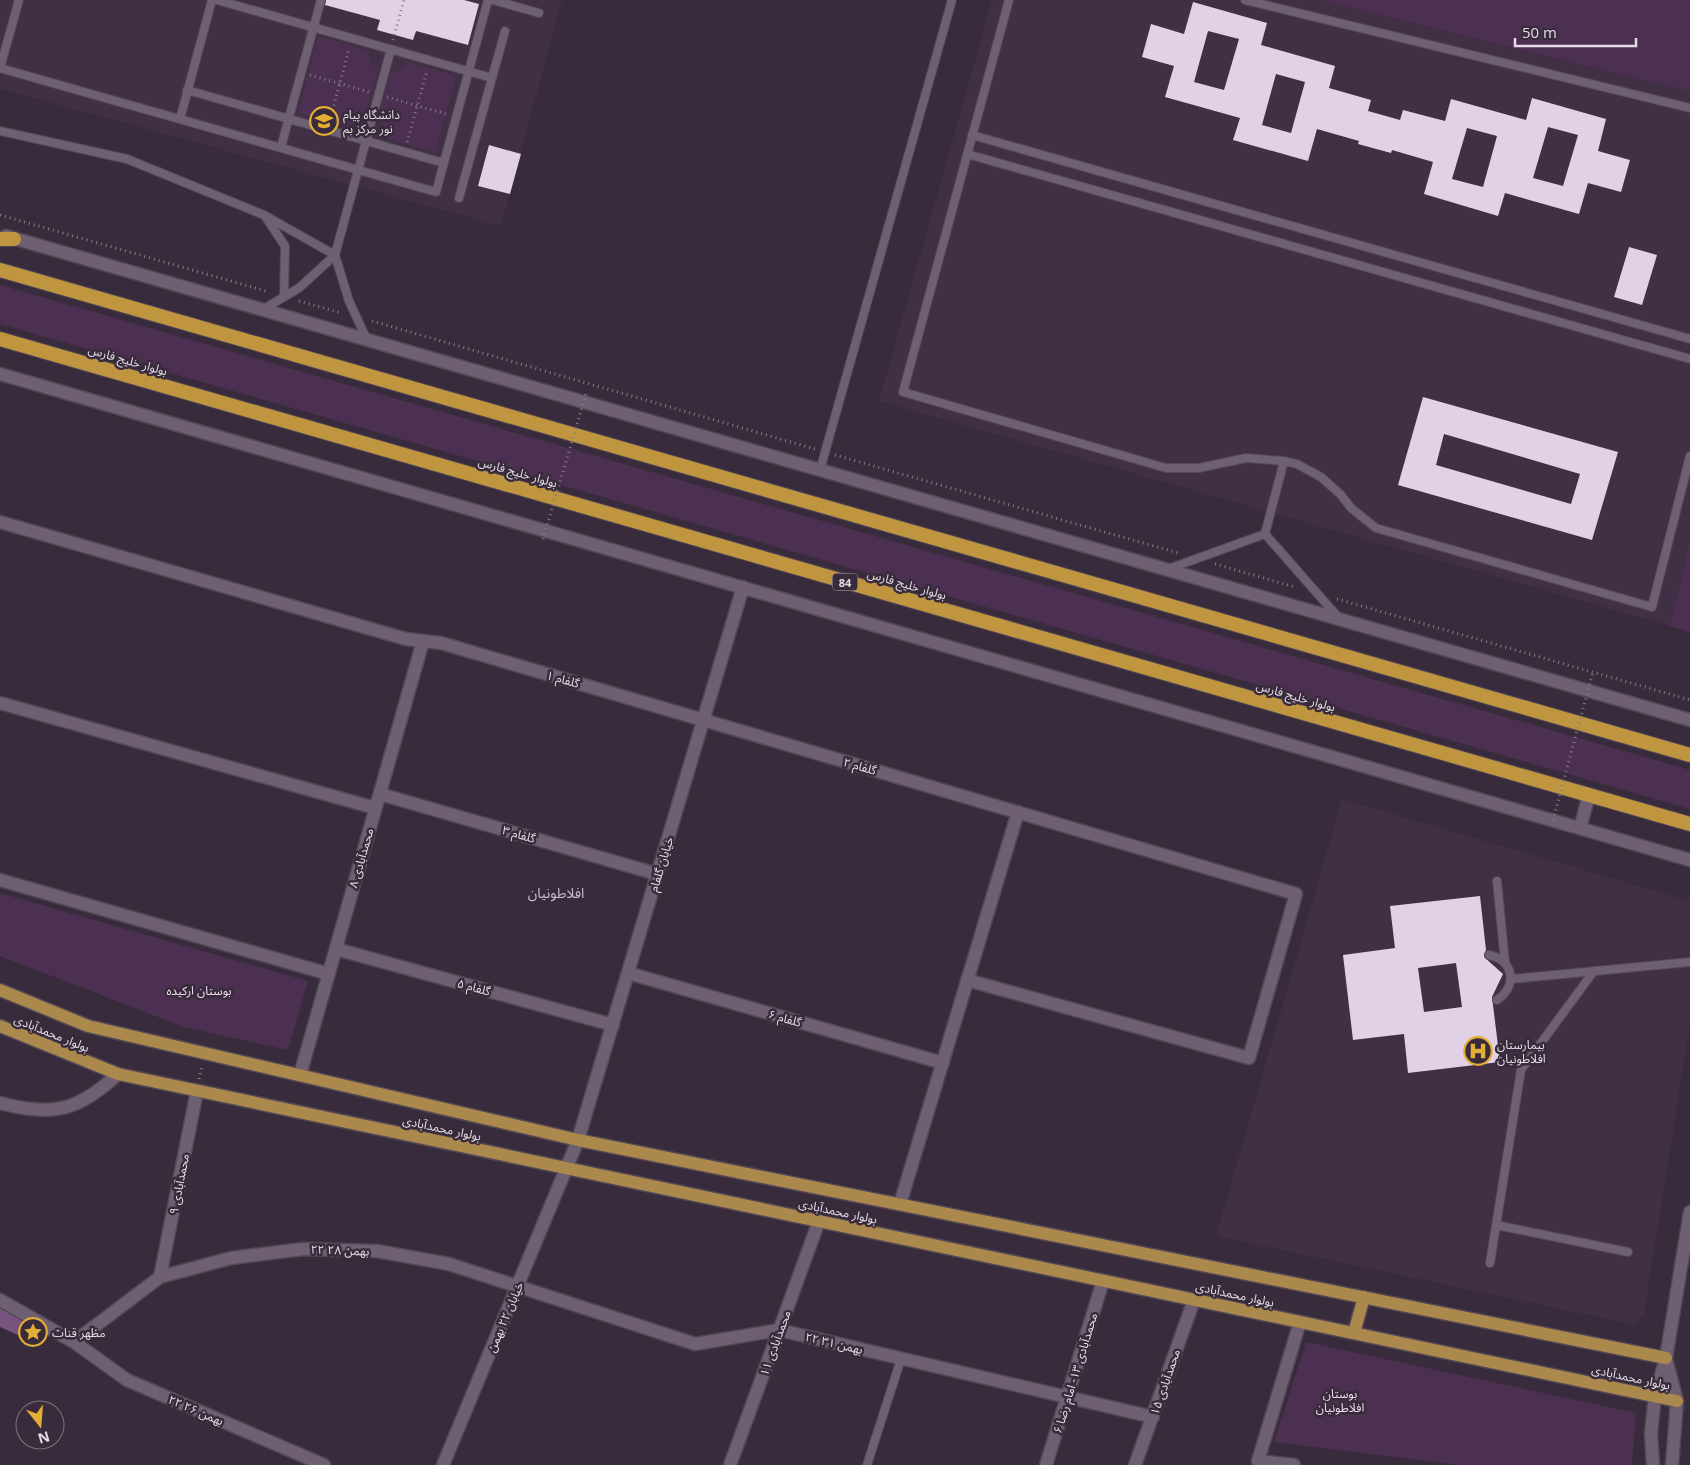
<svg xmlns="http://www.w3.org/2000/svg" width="1690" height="1465" font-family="'Open Sans','Noto Sans Arabic',sans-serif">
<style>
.built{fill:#412f45}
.green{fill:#4c3052}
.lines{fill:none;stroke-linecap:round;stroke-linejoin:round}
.canal{stroke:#76547e;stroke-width:18}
.building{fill:#e2d1e6;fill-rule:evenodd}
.service-casing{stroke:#524755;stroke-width:10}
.minor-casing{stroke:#524755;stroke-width:15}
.tertiary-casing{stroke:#524755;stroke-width:15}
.secondary-casing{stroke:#524755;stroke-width:15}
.primary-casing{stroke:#524755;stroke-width:15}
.trunk-casing{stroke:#524755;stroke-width:16}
.path{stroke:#877c8a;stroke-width:3;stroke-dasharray:1 4;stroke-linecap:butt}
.service{stroke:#6e6072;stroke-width:8}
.minor{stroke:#6e6072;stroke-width:12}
.tertiary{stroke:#6e6072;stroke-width:12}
.secondary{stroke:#6e6072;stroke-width:12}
.primary{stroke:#ab884c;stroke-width:12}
.trunk{stroke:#bf953f;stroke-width:14}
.path-bridge{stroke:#877c8a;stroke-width:3;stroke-dasharray:1 4;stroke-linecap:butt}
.labels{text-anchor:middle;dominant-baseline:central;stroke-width:5;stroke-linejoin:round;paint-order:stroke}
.shield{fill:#382b3b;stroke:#b1a7b3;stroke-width:1}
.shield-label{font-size:11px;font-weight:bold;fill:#e5dce7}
.poi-label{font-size:12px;fill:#e5dce7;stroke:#382b3b;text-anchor:start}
.street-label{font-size:12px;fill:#e5dce7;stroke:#382b3b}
.park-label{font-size:12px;fill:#f1dbf6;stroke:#382b3b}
.neighbourhood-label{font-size:14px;fill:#cabace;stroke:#382b3b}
</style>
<rect width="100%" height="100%" fill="#382b3b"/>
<path class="built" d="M0,0H562L501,226L0,89Z
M992,0H1319L1690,91V542L1670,626L879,401Z
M1342,799L1690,901V1025L1644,1314L1636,1325L1216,1236Z"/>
<path class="green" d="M1319,0H1690V91Z
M318,36L368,51L371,63L378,69L364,117L356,119L347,127L298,113Z
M408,62L456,76L435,152L388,139L386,129L377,120L390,73L402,69Z
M0,285L1690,770V809L0,324Z
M1690,542V632L1670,626Z
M0,893L308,981L288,1050L184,1027L0,956Z
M1306,1342L1636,1413L1632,1465H1460L1274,1442Z"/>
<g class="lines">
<path class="canal" d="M0,1317L33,1332"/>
</g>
<path class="building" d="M326,0H464L479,4L468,45L416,31L413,40L377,30L380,20L325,5Z
M1193,2L1267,23L1261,45L1335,66L1329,88L1371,100L1368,111L1400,120L1403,110L1445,121L1451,99L1526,120L1532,98L1606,119L1598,151L1630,160L1621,192L1588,183L1579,214L1505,193L1498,216L1424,194L1433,162L1392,150L1391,153L1358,144L1359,141L1317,129L1308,161L1233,140L1240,118L1165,97L1174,66L1142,57L1151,24L1184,34ZM1208,31L1239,39L1224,90L1194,82ZM1276,74L1305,82L1291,133L1262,125ZM1548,127L1578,135L1563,186L1533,178ZM1467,128L1497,136L1483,187L1452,179Z
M489,145L521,154L510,194L478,186Z
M1629,247L1657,255L1642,305L1614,297Z
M1423,397L1618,452L1592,540L1398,485ZM1444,434L1580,474L1571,504L1436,465Z
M1480,896L1486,950L1484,957L1503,974L1492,997L1500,1062L1408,1073L1404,1034L1353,1040L1343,955L1395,948L1390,906ZM1456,963L1462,1007L1424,1012L1418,968Z"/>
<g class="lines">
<defs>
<path id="service" d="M19,0L0,68L436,192L488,0
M217,0L492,78
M493,0L539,13
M1009,0L903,392L1166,468H1199L1246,458L1284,461L1297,464L1321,477L1341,495L1351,508L1376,528L1652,607L1690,456
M1245,0L1690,108
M187,90L444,163
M180,119L212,0
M0,131L127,159L264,215L335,255L391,49
M972,135L1690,339
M281,147L321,0
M967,154L1690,359
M459,198L505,31
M265,216L285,246L284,296
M262,310L299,288L335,255L349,301L367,340
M820,470L952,0
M1265,534L1338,617
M1265,534L1284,461
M1168,569L1265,534
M1497,881L1505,962
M1489,955C1514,960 1518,986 1497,1000
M1512,979L1690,962
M1496,1225L1628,1252
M1490,1263L1521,1070L1594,971
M867,1465L901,1359"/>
<path id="minor" d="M0,522L406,639L441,643L1296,894L1249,1058L967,980
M0,703L375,808
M380,794L657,874
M0,880L329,974
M336,949L613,1025
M628,973L943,1063
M300,1075L423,641
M0,1103C53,1117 78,1111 118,1074
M900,1204L1018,812
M160,1277L197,1091
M0,1300L74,1342L127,1380L324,1465
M74,1342L160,1277L231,1258L303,1249L377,1251L449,1264L695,1344L779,1330L1153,1417
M730,1465L819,1221
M1046,1465L1103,1281
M1135,1465L1194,1300
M1294,1465L1258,1461L1300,1322"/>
<path id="tertiary" d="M6,236L1690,720
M0,374L1690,860
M1580,828L1589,795
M578,1140L743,587
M1666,1359L1677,1401L1672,1465
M1653,1465L1651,1433L1655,1396L1666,1358L1690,1212"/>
<path id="secondary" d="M443,1465L578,1140"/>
<path id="primary" d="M0,990L88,1026L578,1140L1666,1358
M0,1026L118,1074L1677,1401
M1354,1333L1364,1297"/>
<path id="trunk" d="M0,239H14
M0,270L1690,755
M0,339L1690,824"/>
</defs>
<use href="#service" class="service-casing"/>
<use href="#minor" class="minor-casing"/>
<use href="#tertiary" class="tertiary-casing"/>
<use href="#secondary" class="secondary-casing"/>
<use href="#primary" class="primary-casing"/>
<use href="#trunk" class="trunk-casing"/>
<path class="path" d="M393,40L404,0
M310,75L369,92
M387,97L446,114
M330,120L349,49
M407,142L427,71
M0,215L269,292
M299,301L341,313
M372,321L815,449
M835,455L1178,553
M1215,564L1295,587
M1337,599L1690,700
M199,1079L202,1066"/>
<use href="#service" class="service"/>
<use href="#minor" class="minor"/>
<use href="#tertiary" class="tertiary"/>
<use href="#secondary" class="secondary"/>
<use href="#primary" class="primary"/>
<use href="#trunk" class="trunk"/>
<path class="path-bridge" d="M543,539L587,391
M1553,820L1593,672"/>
</g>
<defs>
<symbol id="university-ring" viewBox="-11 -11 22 22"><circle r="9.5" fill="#382b3b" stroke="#e3ae35" stroke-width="1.5"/><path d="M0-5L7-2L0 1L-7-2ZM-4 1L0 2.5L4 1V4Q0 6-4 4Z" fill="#e3ae35"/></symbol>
<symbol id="hospital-ring" viewBox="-11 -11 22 22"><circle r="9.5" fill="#382b3b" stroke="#e3ae35" stroke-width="1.5"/><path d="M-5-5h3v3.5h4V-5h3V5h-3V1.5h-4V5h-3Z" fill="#e3ae35"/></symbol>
<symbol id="sight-ring" viewBox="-11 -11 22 22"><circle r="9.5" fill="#382b3b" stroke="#e3ae35" stroke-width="1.5"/><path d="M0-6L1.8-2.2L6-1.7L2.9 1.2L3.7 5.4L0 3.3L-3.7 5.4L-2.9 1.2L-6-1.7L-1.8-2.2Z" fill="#e3ae35"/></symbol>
</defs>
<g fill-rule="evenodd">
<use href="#university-ring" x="308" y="105" width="32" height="32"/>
<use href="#hospital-ring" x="1462" y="1035" width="32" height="32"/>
<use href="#sight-ring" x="17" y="1316" width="32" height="32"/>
</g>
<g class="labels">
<rect class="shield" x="832.5" y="573.5" width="25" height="17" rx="4"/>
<g class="shield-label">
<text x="845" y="582">84</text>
</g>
<g class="poi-label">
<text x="343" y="114">دانشگاه پیام<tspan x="343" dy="14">نور مرکز بم</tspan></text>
<text x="1497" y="1044">بیمارستان<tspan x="1497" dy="14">افلاطونیان</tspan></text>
<text x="52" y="1332">مظهر قنات</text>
</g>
<g class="street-label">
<text transform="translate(128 360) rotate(16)">بولوار خلیج فارس</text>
<text transform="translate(518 472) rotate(16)">بولوار خلیج فارس</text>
<text transform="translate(907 584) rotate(16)">بولوار خلیج فارس</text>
<text transform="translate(563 679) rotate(16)">گلفام ۱</text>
<text transform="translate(1296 696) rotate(16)">بولوار خلیج فارس</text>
<text transform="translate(860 766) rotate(16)">گلفام ۲</text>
<text transform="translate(519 834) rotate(16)">گلفام ۳</text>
<text transform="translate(361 858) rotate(-74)">محمدآبادی ۸</text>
<text transform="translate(661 864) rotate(-73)">خیابان گلفام</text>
<text transform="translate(474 987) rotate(15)">گلفام ۵</text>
<text transform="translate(785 1018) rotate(16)">گلفام ۶</text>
<text transform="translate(52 1033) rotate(22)">بولوار محمدآبادی</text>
<text transform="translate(442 1128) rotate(12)">بولوار محمدآبادی</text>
<text transform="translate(179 1184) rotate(-79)">محمدآبادی ۹</text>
<text transform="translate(838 1211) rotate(12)">بولوار محمدآبادی</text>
<text transform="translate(340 1250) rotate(2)">۲۲ بهمن ۲۸</text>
<text transform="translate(1235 1294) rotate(12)">بولوار محمدآبادی</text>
<text transform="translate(505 1317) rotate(-67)">خیابان ۲۲ بهمن</text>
<text transform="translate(775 1343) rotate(-70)">محمدآبادی ۱۱</text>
<text transform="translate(834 1343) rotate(13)">۲۲ بهمن ۳۱</text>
<text transform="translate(1075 1373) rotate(-73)">محمدآبادی ۱۳- امام رضا ۶</text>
<text transform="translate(1631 1377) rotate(12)">بولوار محمدآبادی</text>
<text transform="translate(1165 1382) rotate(-71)">محمدآبادی ۱۵</text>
<text transform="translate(196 1410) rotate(23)">۲۲ بهمن ۲۶</text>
</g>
<g class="park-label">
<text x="199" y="990">بوستان ارکیده</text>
<text x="1340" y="1393">بوستان<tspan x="1340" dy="14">افلاطونیان</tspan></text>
</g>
<g class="neighbourhood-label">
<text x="556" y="892">افلاطونیان</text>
</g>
</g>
<g transform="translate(40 1425) rotate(163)"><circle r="24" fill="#382b3b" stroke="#7d7280"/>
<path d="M0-4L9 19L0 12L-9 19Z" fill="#e3ae35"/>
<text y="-8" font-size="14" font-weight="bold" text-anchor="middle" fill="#e5dce7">N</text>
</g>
<path d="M1515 38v8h121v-8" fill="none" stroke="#e5dce7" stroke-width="2.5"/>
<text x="1522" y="38" font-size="15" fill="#e5dce7" stroke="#382b3b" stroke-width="4" paint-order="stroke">50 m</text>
</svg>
